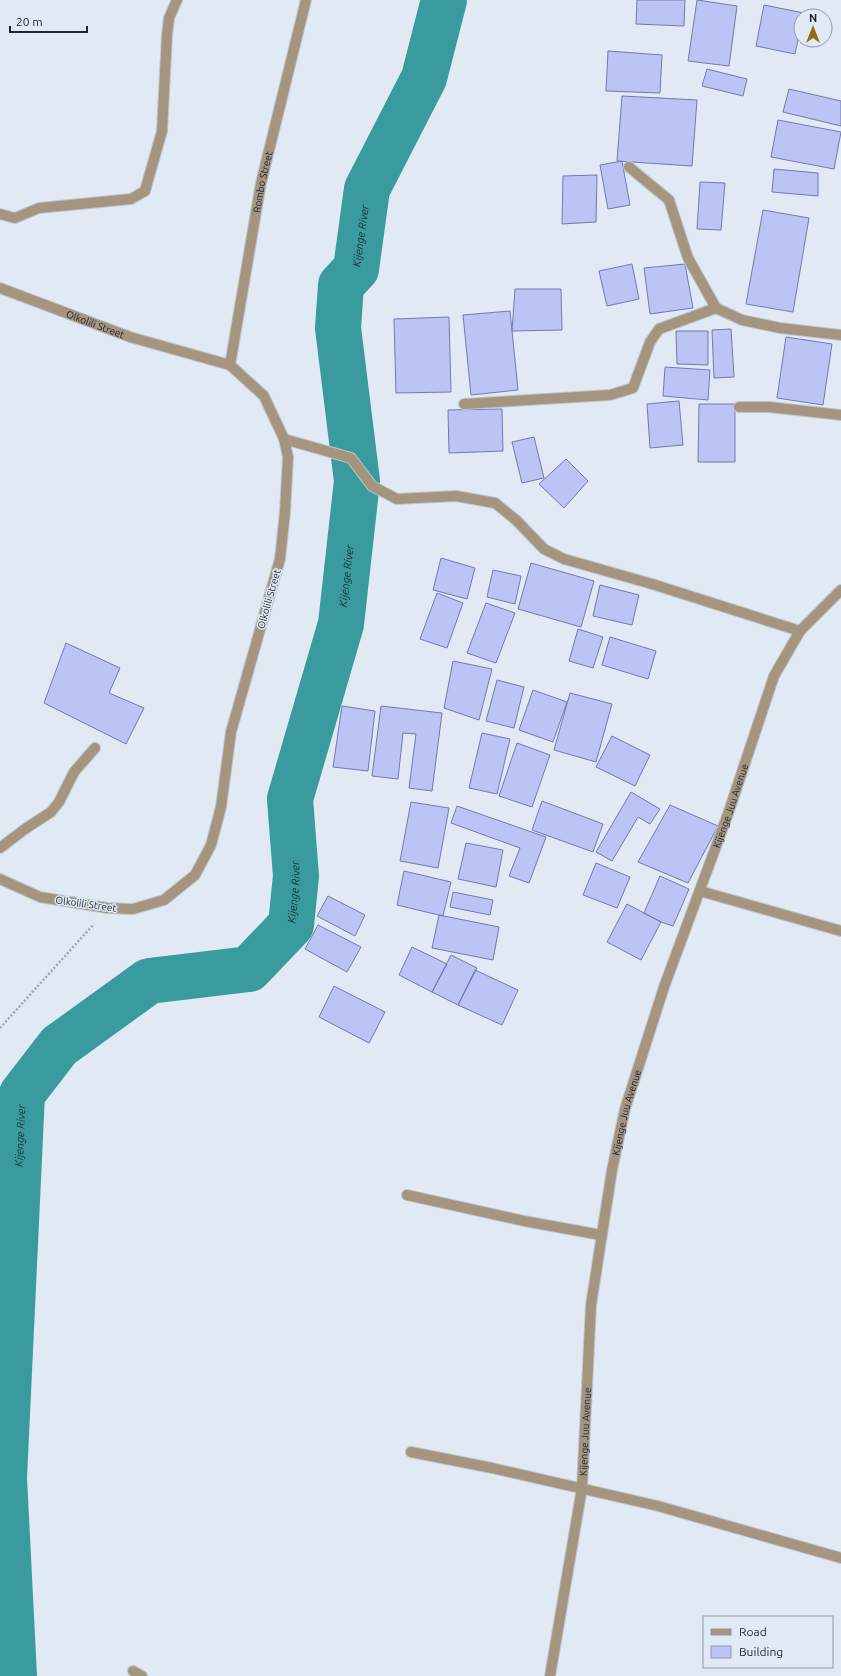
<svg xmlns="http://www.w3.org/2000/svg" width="841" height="1676" font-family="Ubuntu,sans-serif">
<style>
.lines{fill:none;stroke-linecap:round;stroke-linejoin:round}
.river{stroke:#399b9d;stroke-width:46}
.building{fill:#bbc4f4;stroke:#717ab0}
.service-casing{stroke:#bcc6d2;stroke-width:12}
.minor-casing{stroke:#bcc6d2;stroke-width:12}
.path{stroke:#9ca6b4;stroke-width:2.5;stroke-dasharray:2 2;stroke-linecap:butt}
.service{stroke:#a5957e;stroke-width:10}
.minor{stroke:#a5957e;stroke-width:10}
.labels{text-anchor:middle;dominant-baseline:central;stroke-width:3;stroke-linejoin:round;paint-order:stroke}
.street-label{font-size:10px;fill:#162438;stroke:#e1e9f4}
.water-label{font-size:11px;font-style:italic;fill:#1a3131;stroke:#e1e9f4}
</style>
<rect width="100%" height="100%" fill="#e1e9f4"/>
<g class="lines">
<path class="river" id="s1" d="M14,1676L4,1478L22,1094L59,1046L149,981L249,969L291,925L296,876L290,799L341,624L357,481L338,328L341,285L356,269L367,189L424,78L444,0"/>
</g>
<path class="building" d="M637,0H685L684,26L636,24Z
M697,0L737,6L729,66L688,61Z
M764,5L804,13L803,16H801V26L795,54L756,46Z
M608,51L662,55L660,93L606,91Z
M707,69L747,79L743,96L702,86Z
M789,89L841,101V126L783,112Z
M622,96L697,100L692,166L617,161Z
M778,120L841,132L834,169L771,157Z
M622,161L630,205L608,209L600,165Z
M774,169L818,173V196L772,192Z
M597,175L596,222L562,224L563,176Z
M700,182L725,183L721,230L697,229Z
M763,210L809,218L793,312L746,304Z
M632,264L639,299L607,306L599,271Z
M685,264L693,308L650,314L644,268Z
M515,289H561L562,330L512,331Z
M510,311L518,390L471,395L463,315Z
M449,317L451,392L396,393L394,319Z
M731,329L734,377L714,378L712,330Z
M676,331H708V365L677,364Z
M786,337L832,344L823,405L777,398Z
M665,367L710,370L708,400L663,396Z
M679,401L683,445L650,448L647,404Z
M699,404H735V462H698Z
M502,409L503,451L449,453L448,410Z
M534,437L544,478L522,483L512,442Z
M566,459L588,481L564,508L539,484Z
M441,558L475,568L467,599L433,590Z
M531,563L594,581L581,627L518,609Z
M493,570L521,576L515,604L487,597Z
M600,585L639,595L632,625L593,616Z
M437,593L463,603L447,648L420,639Z
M486,603L515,613L496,663L467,653Z
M578,629L603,637L593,668L569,661Z
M610,637L656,651L648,679L602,665Z
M66,643L120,668L109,693L144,708L126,744L44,703Z
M453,661L492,669L479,720L444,708Z
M497,680L524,687L514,728L486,721Z
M533,690L567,702L553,742L519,730Z
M570,693L612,704L596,762L554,750Z
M342,706L375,711L368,771L333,767Z
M381,706L442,713L432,791L409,788L416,734L403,733L398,779L372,776Z
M482,733L510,739L497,794L469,788Z
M612,736L650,755L635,786L596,767Z
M517,743L550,755L532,807L499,796Z
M631,792L660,809L650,824L638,817L612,861L596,852Z
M542,801L603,824L593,852L532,830Z
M411,802L449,808L438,868L400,861Z
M670,805L718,826L688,883L638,862Z
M457,806L546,837L529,883L509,876L520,848L451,823Z
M466,843L503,850L496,887L458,879Z
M596,863L630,877L617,908L583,895Z
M404,871L451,882L443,916L397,905Z
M660,876L689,889L673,926L661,922L644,913Z
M453,892L493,900L490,915L450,907Z
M328,896L365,915L355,936L317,916Z
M627,904L661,922L641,960L607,942Z
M439,915L499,927L493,960L432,948Z
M318,925L361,947L347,972L305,949Z
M412,947L447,964L432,992L399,975Z
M451,955L477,968L458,1005L432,992Z
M475,970L518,990L502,1025L458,1005Z
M334,986L385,1012L369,1043L319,1017Z"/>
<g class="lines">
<defs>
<path id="service" d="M0,214L15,218L39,208L131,199L145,191L162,131L167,35L169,18L177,0
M652,584L800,631
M0,848L25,829L51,812L59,802L74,772L95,748"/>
<g id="minor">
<path d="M629,167L669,200L688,258L716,308L742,320L780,328L841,335"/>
<path id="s2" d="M0,288L130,337L230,365L264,396L284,439L288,457L285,512L280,559L231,732L221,807L211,845L195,875L164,900L133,909L107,908L40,897L0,879"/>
<path id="s3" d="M230,365L261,183L306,0"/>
<path d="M464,404L610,395L633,388L650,342L659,329L716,308"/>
<path d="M739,407H769L841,415"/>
<path d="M284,439L351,458L372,486L397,499L456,496L495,503L516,520L544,549L564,559L652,584"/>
<path d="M700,891L841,931"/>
<path d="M407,1195L524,1221L601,1235"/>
<path d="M411,1452L492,1468L658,1506L841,1558"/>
<path d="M133,1671L142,1676"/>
<path id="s4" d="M550,1676L582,1488L591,1305L612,1170L625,1109L664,987L728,814L774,676L800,631L841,590"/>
</g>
</defs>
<use href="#service" class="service-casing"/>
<use href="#minor" class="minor-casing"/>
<path class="path" d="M0,1028L94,924"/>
<use href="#service" class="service"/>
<use href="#minor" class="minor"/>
</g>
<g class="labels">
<g class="street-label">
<text stroke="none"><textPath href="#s3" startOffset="186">Rombo Street</textPath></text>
<text stroke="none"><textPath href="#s2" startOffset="102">Olkolili Street</textPath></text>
<text transform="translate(269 599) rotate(-74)">Olkolili Street</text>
<text stroke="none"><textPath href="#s4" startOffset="894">Kijenge Juu Avenue</textPath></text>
<text transform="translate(86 904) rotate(8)">Olkolili Street</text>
<text stroke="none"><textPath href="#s4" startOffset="570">Kijenge Juu Avenue</textPath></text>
<text stroke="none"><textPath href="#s4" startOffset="247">Kijenge Juu Avenue</textPath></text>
</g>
<g class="water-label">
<text stroke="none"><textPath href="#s1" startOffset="1621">Kijenge River</textPath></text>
<text stroke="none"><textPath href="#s1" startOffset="1273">Kijenge River</textPath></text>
<text stroke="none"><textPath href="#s1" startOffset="949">Kijenge River</textPath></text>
<text stroke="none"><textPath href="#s1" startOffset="541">Kijenge River</textPath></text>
</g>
</g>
<rect x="703" y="1616" width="130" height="52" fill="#e1e9f4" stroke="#909aa9"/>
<rect x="711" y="1629" width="20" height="6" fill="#a5957e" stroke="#909aa9"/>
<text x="739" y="1636" font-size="12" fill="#162438">Road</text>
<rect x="711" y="1646" width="20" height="12" fill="#bbc4f4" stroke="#909aa9"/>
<text x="739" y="1656" font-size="12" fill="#162438">Building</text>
<g transform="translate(813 28)"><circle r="19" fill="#e1e9f4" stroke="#909aa9"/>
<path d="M0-3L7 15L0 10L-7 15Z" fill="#956816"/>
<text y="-6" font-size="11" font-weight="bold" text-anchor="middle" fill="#162438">N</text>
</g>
<path d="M10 26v6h77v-6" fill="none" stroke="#162438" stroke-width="2"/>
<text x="16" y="26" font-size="12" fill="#162438" stroke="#e1e9f4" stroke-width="3" paint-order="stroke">20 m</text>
</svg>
